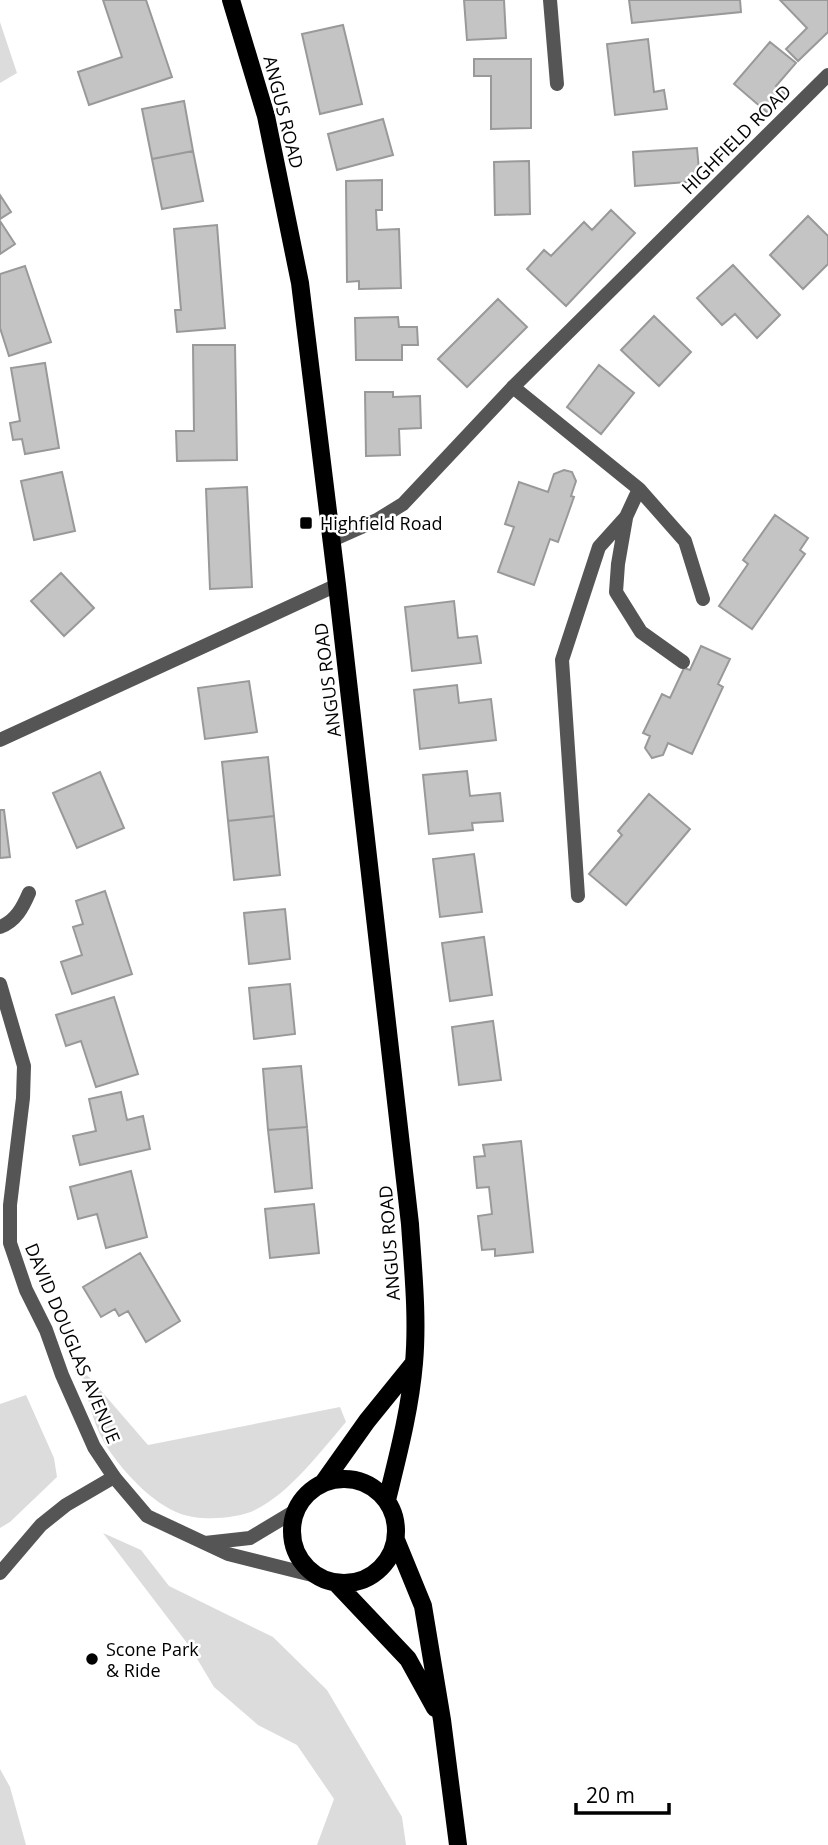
<svg xmlns="http://www.w3.org/2000/svg" width="828" height="1845" font-family="'Open Sans',sans-serif">
<style>
.green{fill:#dcdcdc}
.building{fill:#c4c4c4;stroke:#999;stroke-width:2}
.lines{fill:none;stroke-linecap:round;stroke-linejoin:round}
.lane{stroke:#555;stroke-width:14}
.street{stroke:#555;stroke-width:14}
.primary{stroke:#000;stroke-width:18}
.poi-dot{fill:#000;stroke:#fff;stroke-width:2.5}
.labels{text-anchor:middle;dominant-baseline:central;stroke-width:5;stroke-linejoin:round;paint-order:stroke}
.street-label{font-size:18px;fill:#000;stroke:#fff}
.poi-label{font-size:18px;fill:#000;stroke:#fff;text-anchor:start}
</style>
<rect width="100%" height="100%" fill="#fff"/>
<path class="green" d="M0,22L17,73L0,83Z
M82,1371L90,1378L148,1445L340,1407L346,1422C321,1451 290,1493 255,1510C237,1519 200,1521 181,1514C152,1504 119,1468 104,1442C92,1421 87,1395 82,1371Z
M26,1395L54,1458L57,1477L10,1522L0,1528V1404Z
M103,1533L141,1550L169,1586L273,1637L327,1690L402,1817L406,1845H317L334,1799L297,1745L258,1725L214,1687L190,1647Z
M0,1769L10,1787L26,1845H0Z"/>
<path class="building" d="M103,0H146L172,77L89,105L78,72L122,57Z
M464,0H504L506,38L467,40Z
M629,0H740L741,12L632,23Z
M780,0H828V32L798,61L786,49L807,28Z
M343,25L362,104L320,114L302,34Z
M648,39L654,92L664,90L667,109L615,115L607,44Z
M770,42L796,63L776,86L785,94L769,114L734,84Z
M474,59H531V128L491,129V76H474Z
M184,101L193,151L152,159L142,109Z
M383,119L393,155L337,170L328,134Z
M697,148L700,181L635,186L633,152Z
M193,151L203,201L162,209L152,159Z
M529,161L530,214L495,215L494,162Z
M382,180V210H376L377,230L399,229L401,288L359,289V281L347,282L346,181Z
M0,195L11,212L0,219Z
M611,210L635,233L566,306L527,269L544,250L551,256L584,222L592,230Z
M808,216L828,236V264L803,289L770,255Z
M0,221L15,244L0,254Z
M217,225L225,328L177,332L175,310H181L174,229Z
M733,265L780,315L757,338L735,314L722,325L697,298Z
M25,266L51,342L9,356L0,328V274Z
M498,299L527,327L467,387L438,359Z
M654,316L691,352L659,386L621,350Z
M398,317L399,327H417L418,345H402V360H356L355,318Z
M193,345H235L237,460L177,461L176,431H194Z
M45,363L59,448L25,454L22,439L13,440L10,423L20,421L11,368Z
M599,365L634,393L601,434L567,407Z
M365,392H393V397L420,396L421,428L399,429L400,455L366,456Z
M564,470L572,472L576,481L571,496L574,497L558,542L550,539L534,585L498,572L514,527L505,524L519,482L548,492L554,474Z
M62,472L75,531L34,540L21,481Z
M247,487L252,587L210,589L206,489Z
M775,515L808,538L800,550L805,554L752,629L719,606L748,564L743,560Z
M61,573L94,608L64,636L31,601Z
M454,601L458,638L477,636L481,663L412,671L405,607Z
M701,646L730,659L718,684L723,687L692,754L668,743L663,755L652,758L645,748L650,736L643,733L662,694L670,698L684,668L690,670Z
M249,681L257,732L205,739L198,688Z
M457,685L459,703L491,699L496,740L420,749L414,690Z
M268,757L274,816L228,821L222,762Z
M467,771L470,796L500,793L503,821L472,823L473,830L429,834L423,775Z
M100,772L124,828L77,848L53,793Z
M649,794L690,829L626,905L589,874L622,835L618,831Z
M0,810H4L10,857L0,858Z
M274,816L280,875L234,880L228,821Z
M474,854L482,912L440,917L433,859Z
M105,891L132,974L72,994L61,962L82,955L73,927L83,924L76,901Z
M285,909L290,959L249,964L244,913Z
M484,937L492,995L450,1001L442,943Z
M290,984L295,1034L254,1039L249,988Z
M114,997L138,1074L96,1087L81,1041L66,1046L56,1015Z
M493,1021L501,1080L459,1085L452,1027Z
M301,1066L307,1127L268,1130L263,1069Z
M121,1092L127,1120L143,1116L150,1149L80,1165L73,1136L96,1131L89,1099Z
M307,1127L312,1188L275,1192L268,1130Z
M521,1141L533,1252L495,1256V1249L482,1250L478,1216L492,1214L489,1187L477,1188L474,1157L485,1156L483,1145Z
M131,1171L147,1237L106,1248L97,1214L78,1219L70,1187Z
M314,1204L319,1253L270,1258L265,1209Z
M140,1253L180,1321L146,1342L128,1311L119,1316L115,1309L101,1317L83,1287Z"/>
<g class="lines">
<path class="lane" d="M513,387L639,489L626,517L599,547L562,660L578,896
M639,489L685,541L703,599
M626,518L618,564L616,592L641,632L683,662
M0,1573L41,1525L66,1505L114,1477"/>
<path class="street" d="M550,0L557,84
M332,540L377,520L403,504L513,387L828,75
M0,740L337,585
M0,927C16,921 23,907 29,893
M0,984L24,1066L23,1098L10,1205V1243L26,1290L46,1330L62,1375L94,1447L114,1477L147,1516L228,1554L316,1576
M205,1543L250,1538L295,1511"/>
<path class="primary" d="M231,0L266,116L300,283L337,585L410,1224C413,1270 418,1317 414,1363C410,1410 398,1455 387,1500
M292 1531a52 52 0 1 1 104 0a52 52 0 1 1-104 0Z
M323,1483L367,1421L414,1363
M396,1540L423,1606L442,1720L458,1845
M337,1584L408,1659L435,1708"/>
</g>
<g class="poi-dot">
<rect x="299" y="516" width="14" height="14" rx="3.5"/>
<circle cx="92" cy="1659" r="7"/>
</g>
<g class="labels">
<g class="street-label">
<text transform="translate(284 112) rotate(76)">ANGUS ROAD</text>
<text transform="translate(736 139) rotate(-45)">HIGHFIELD ROAD</text>
<text transform="translate(327 680) rotate(-97)">ANGUS ROAD</text>
<text transform="translate(389 1243) rotate(-94)">ANGUS ROAD</text>
<text transform="translate(73 1343) rotate(67)">DAVID DOUGLAS AVENUE</text>
</g>
<g class="poi-label">
<text x="320" y="523">Highfield Road</text>
<text x="106" y="1649">Scone Park<tspan x="106" dy="21">&amp; Ride</tspan></text>
</g>
</g>
<path d="M576 1803v10h93v-10" fill="none" stroke="#000000" stroke-width="3.5"/>
<text x="586" y="1803" font-size="21" fill="#000000" stroke="#ffffff" stroke-width="5" paint-order="stroke">20 m</text>
</svg>
